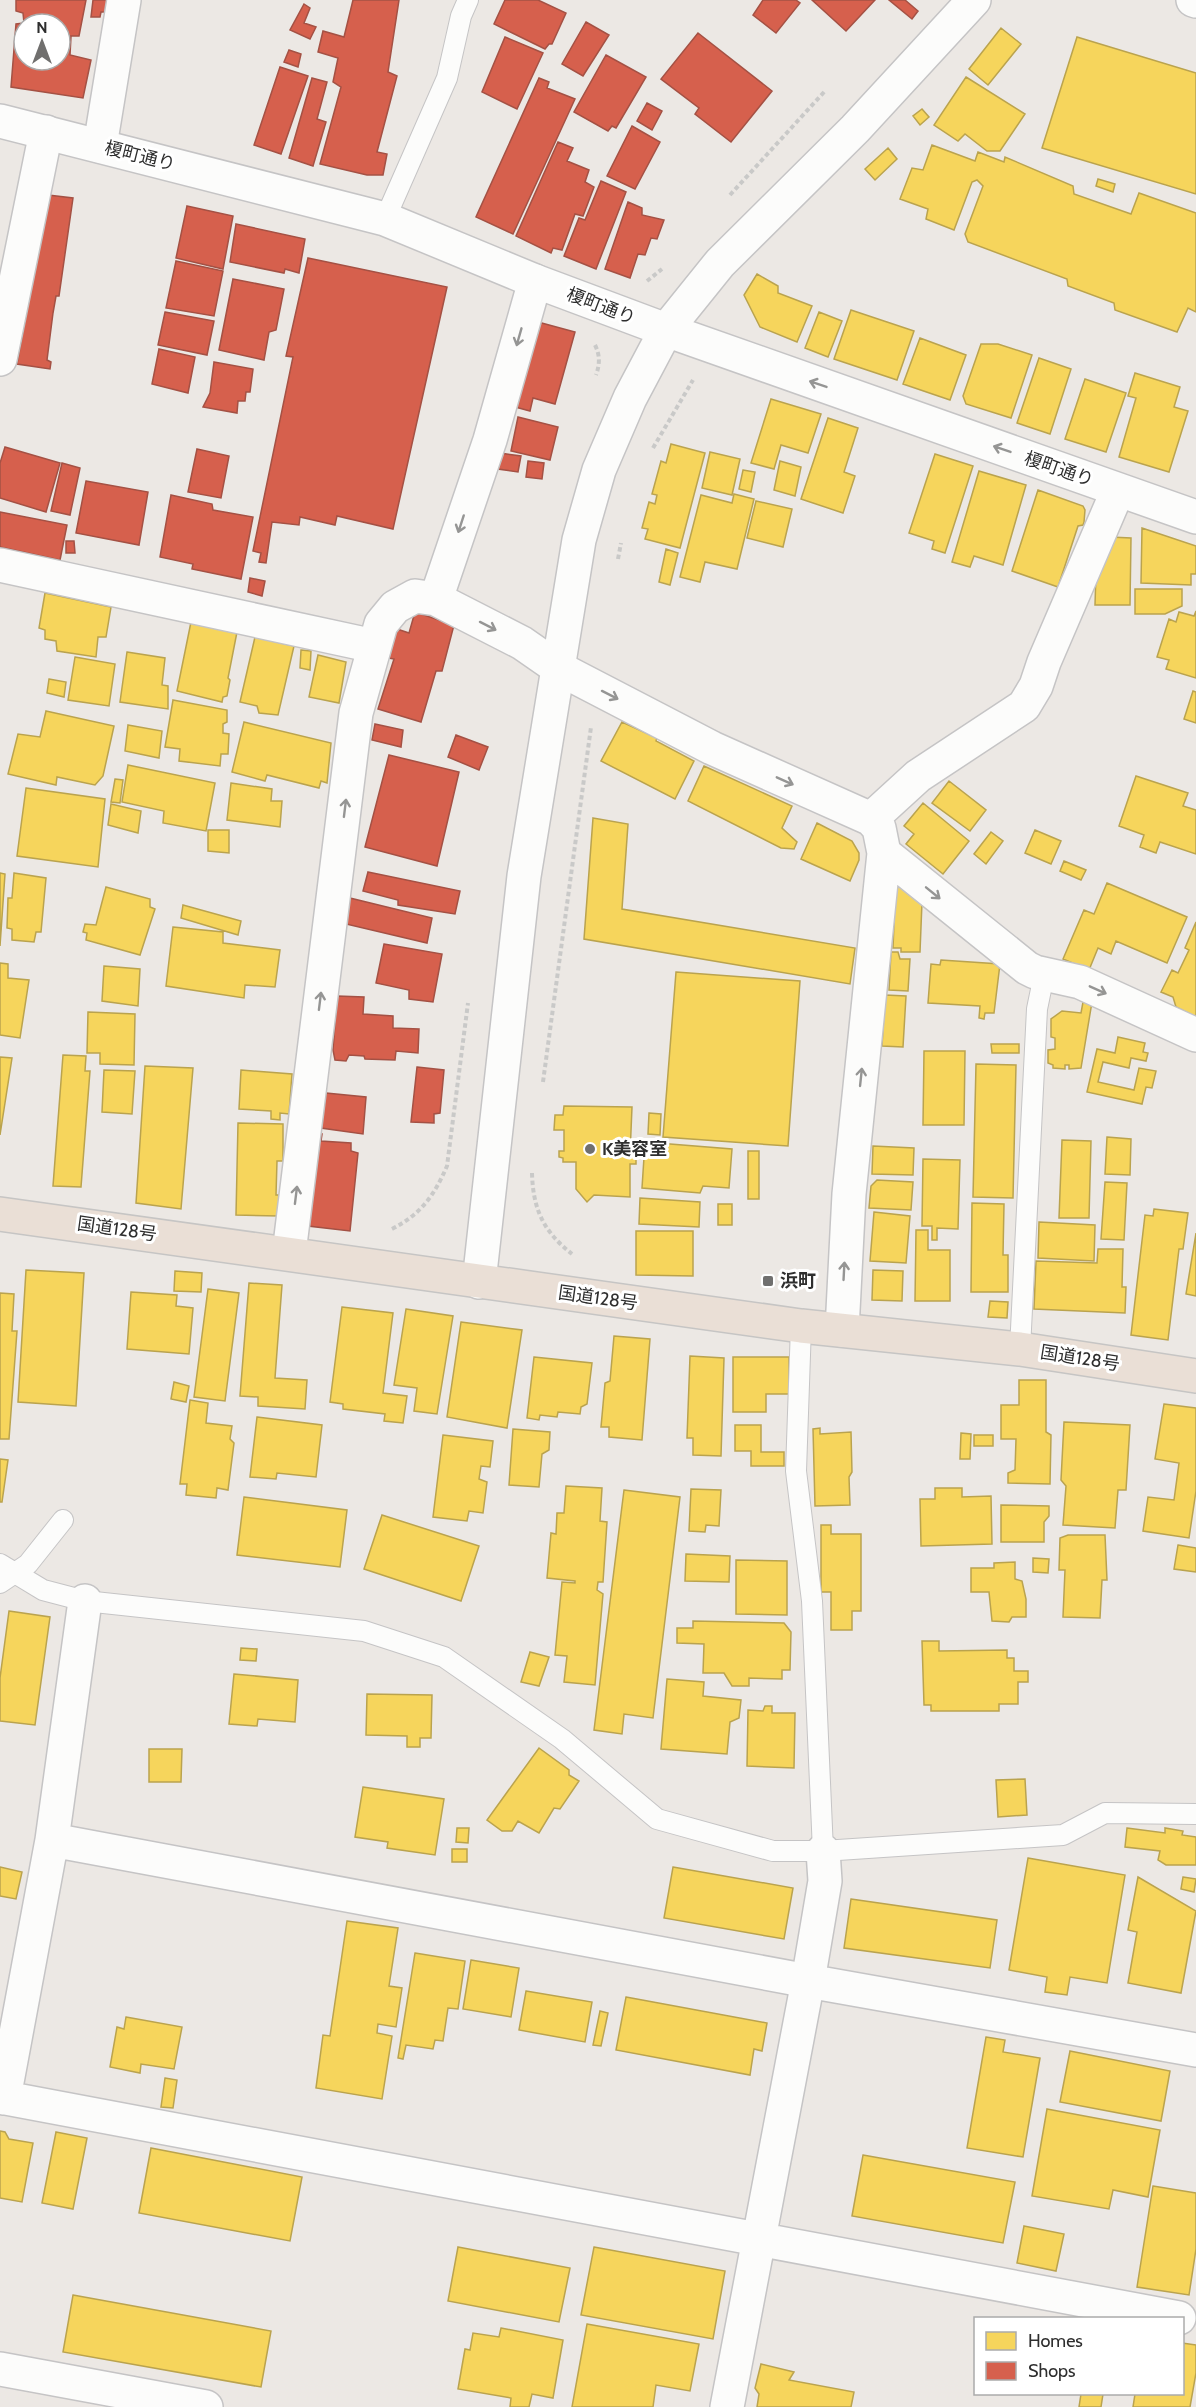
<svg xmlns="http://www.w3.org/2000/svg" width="1196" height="2407" font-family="Cabin,'Noto Sans JP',sans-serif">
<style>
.homes{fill:#f6d55c;stroke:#baa34e;stroke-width:1.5}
.shops{fill:#d6604d;stroke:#a45144;stroke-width:1.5;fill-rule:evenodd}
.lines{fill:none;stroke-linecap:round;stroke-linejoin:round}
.lane-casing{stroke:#c5c4c5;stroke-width:22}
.street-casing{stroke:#c5c4c5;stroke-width:36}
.secondary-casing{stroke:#c5c4c5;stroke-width:36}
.highway-casing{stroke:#c6c5c4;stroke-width:36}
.path{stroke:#c9c9c8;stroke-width:4;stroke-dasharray:4.5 3;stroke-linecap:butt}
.lane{stroke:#fcfcfb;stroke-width:20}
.street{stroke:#fcfcfb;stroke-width:33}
.secondary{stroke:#fcfcfb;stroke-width:33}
.highway{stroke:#eadfd6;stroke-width:33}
.oneway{stroke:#959594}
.poi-dot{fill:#706f6e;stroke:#fff;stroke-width:2}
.labels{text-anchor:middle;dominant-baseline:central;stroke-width:6;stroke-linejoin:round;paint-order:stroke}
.street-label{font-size:18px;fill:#2e2e2e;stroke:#fff}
.poi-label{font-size:18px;font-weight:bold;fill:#2e2e2e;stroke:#fff;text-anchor:start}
</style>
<rect width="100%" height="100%" fill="#ece8e4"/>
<path class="homes" d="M1001,28L1021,44L988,85L969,69Z
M1077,37L1196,73V194L1042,148Z
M966,77L1025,114L1000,151H987L965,134L958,141L934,125Z
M922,109L929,117L920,125L913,116Z
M932,145L975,161L978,152L1004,162L1005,157L1073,186L1074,194L1131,214L1139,193L1196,213V312L1188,308L1177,332L1115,310L1114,303L1068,286L1067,279L968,242L965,234L983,186L977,180L972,182L954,230L926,219L928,209L900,199L912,168L923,170Z
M888,148L897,159L875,180L865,169Z
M1098,179L1115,184L1113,192L1096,186Z
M757,274L778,286V293L812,306L797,342L760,327L744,295Z
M851,310L914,331L897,380L834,359Z
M819,312L842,321L828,357L805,348Z
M920,338L966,355L950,400L903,384Z
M981,344H998L1032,355L1011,418L966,404L963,396Z
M1039,358L1071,369L1050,434L1017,423Z
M1135,373L1180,387L1174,407L1188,411L1169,472L1119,457L1136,398L1128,396Z
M1085,379L1126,393L1106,452L1065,439Z
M771,399L821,414L808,453L781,445L774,469L751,463Z
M828,418L858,428L844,472L855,476L843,513L801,499Z
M671,444L705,453L680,548L645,539L648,529L642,528L649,502L655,504L657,495L652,494L661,461L666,463Z
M710,452L740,459L732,495L702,488Z
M935,454L973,466L945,553L932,549L934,541L909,533Z
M780,461L801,467L795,496L774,490Z
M743,470L755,472L751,492L739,489Z
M979,471L1026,485L1003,565L974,556L970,567L952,562Z
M1038,490L1083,506L1085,510L1084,522L1083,525L1078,526L1058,587L1012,571Z
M734,494L754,499L737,569L705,562L700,582L680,577L701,495L732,503Z
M756,501L792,509L783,547L747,538Z
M1142,528L1196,546V574H1191V585L1141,583Z
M1110,537L1131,538L1130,605H1095L1096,572Z
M666,549L678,553L670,585L659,582Z
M1135,589H1182V606L1165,614H1135Z
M45,593L111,607L106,637H98L96,657L57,651L56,641L45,639V630L39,628Z
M1196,611V678L1166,669L1169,660L1157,657L1169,619L1176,622L1179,612L1194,616Z
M191,622L237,632L228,678L230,680L227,696L223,697L222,702L177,691Z
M255,637L294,646L278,715L259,713L257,706L240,702Z
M301,650L311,651L310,670L300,668Z
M127,652L165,658L162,685L168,686V709L120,702Z
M318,655L346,662L339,703L309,697Z
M75,657L115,664L109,706L68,700Z
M49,679L66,682L64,697L47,693Z
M1193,691L1196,692V723L1184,719Z
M173,700L227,710V722L223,724V733L229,734L228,754H221L220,766L179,761L180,749L165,747Z
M46,711L114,726L103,776L95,785L57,777L56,785L8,774L18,734L40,737Z
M244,722L331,743L327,783L321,781L319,788L267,775L265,781L232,772Z
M622,722L657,738L656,741L694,761L675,799L601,761Z
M128,725L162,731L159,758L125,751Z
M128,765L215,783L206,831L163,823L164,811L122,802Z
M704,766L792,806L782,828L797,842L794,849L781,848L688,801Z
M1136,776L1188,793L1183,806L1196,810V854L1160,842L1156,853L1140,847L1144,835L1119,826Z
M115,779L123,780L120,803L111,802Z
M949,781L986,810L970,831L932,803Z
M231,783L272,789L271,801H282L280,827L227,820Z
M26,788L105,799L98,867L17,856Z
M923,803L969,841L943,874L906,844L914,834L904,826Z
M111,804L141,811L138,833L108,825Z
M593,818L628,824L622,909L855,948L850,984L584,939Z
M817,823L852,841L859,853V860L850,881L801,859Z
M208,830H229V853L208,851Z
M1035,830L1061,841L1051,864L1025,853Z
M991,832L1003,841L986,864L974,854Z
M1064,861L1086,870L1081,880L1060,871Z
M0,873L5,874L0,946Z
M14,873L46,878L41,932H36L34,942L12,940V929L7,928L8,898H12Z
M1107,883L1187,917L1167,963L1116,941L1111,954L1098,948L1089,970L1063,959L1084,910L1094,914Z
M902,885L922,902L920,952H901V948H893L894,923H890L891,911H895L896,888Z
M106,887L150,899V907L155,909L140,955L86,940L87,933L83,932L85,924L96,925Z
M183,905L241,921L238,935L181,918Z
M1196,922V1017L1176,1007L1173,997L1161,992L1172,970L1178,973L1189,950L1185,948Z
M173,927L223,932V943L280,950L275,987L245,985L244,998L166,986Z
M891,952H898L900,959H910L908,991L889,990Z
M941,960L1000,964L994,1013H985L984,1019L979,1018L980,1006L928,1003L931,964L940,965Z
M0,963L8,964V978L29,980L20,1038L0,1035Z
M104,966L140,969L138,1006L102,1001Z
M676,972L800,981L788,1146L663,1137Z
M885,995L906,996L903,1047L882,1046Z
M1083,1002H1092L1081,1068L1069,1069V1065H1065V1069L1053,1068V1065L1048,1063V1050L1055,1049V1038L1051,1037V1019L1062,1011L1081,1013Z
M88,1012L135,1014L134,1065L100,1064V1053H87Z
M1118,1037L1145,1043L1143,1052L1148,1053L1146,1061L1131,1058L1129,1068L1103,1062L1098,1082L1134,1090L1139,1068L1156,1071L1152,1088L1146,1087L1142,1104L1087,1092L1097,1049L1115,1053Z
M991,1044H1019V1053H992Z
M924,1051H965L964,1125H923Z
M63,1055L86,1056L85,1071H90L81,1187L53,1186Z
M0,1057L12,1058L0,1135Z
M976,1064L1016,1065L1013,1198L973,1197Z
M145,1066L193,1068L181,1209L136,1203Z
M104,1070L135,1071L132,1114L102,1112Z
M241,1070L292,1074L289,1114L280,1113V1120L271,1119V1111L239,1109Z
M564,1106L632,1107L630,1155H636V1164H630V1197L594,1195L587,1202L576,1189V1162H563V1158L559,1157V1151H564V1130H554L555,1115H563Z
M649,1113L661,1114L660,1135L648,1134Z
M238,1123L283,1124V1161H277L276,1195H280L279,1216L236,1215Z
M1107,1137L1131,1139L1130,1175L1105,1174Z
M1062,1140L1091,1141L1089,1218H1059Z
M645,1142L732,1149L729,1188L703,1186L700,1193L642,1188Z
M873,1146L914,1148L913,1175L872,1174Z
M748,1151H759V1199H748Z
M923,1159L960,1160L958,1229L937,1228V1240H932V1226H922Z
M877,1180L913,1182L911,1210L869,1208L871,1186Z
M1105,1182L1127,1183L1124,1240L1101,1239Z
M640,1198L700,1202L699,1227L639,1224Z
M972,1203L1004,1204L1003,1255H1008V1292H971Z
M718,1204H732V1225H718Z
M1154,1209L1188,1213L1183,1249H1179L1168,1340L1131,1335L1145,1215L1153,1216Z
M874,1212L910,1216L906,1263L870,1261Z
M1039,1222L1095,1225L1094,1261L1038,1258Z
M916,1230H928V1250H950V1301H915Z
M636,1231H693V1276L636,1275Z
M1196,1233V1296L1186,1294Z
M1098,1249H1123L1122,1287H1126L1125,1313L1034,1309L1036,1261L1097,1263Z
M26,1270L84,1273L76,1406L18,1402Z
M873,1270L903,1271L902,1301L872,1300Z
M175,1271L202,1273L201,1292L174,1291Z
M249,1283L282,1285L275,1378L307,1380L305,1409L258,1406V1397L240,1396Z
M208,1289L239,1293L225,1401L194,1397Z
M131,1292L177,1295L176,1306L193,1308L189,1354L127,1349Z
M0,1293L14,1294L12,1331H17L9,1439H0Z
M990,1301L1008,1302L1007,1318L988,1317Z
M342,1307L393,1313L383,1393L407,1396L403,1423L384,1421L385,1414L343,1409V1404L330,1402Z
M406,1309L453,1316L437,1414L414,1411L417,1388L394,1385Z
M461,1322L522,1330L507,1428L447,1417Z
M614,1336L650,1339L642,1440L609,1437V1427H601L605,1383L610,1381Z
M690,1356L724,1358L721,1456L693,1455V1438H687Z
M534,1357L592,1363L587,1404L581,1407L580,1414L558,1412L557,1417L540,1415L539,1420L527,1418Z
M733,1357H789V1394H766V1412H733Z
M1019,1380H1046V1432L1051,1435L1050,1484L1008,1483V1473L1015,1470L1016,1439H1001V1405H1019Z
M174,1382L189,1386L186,1402L171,1399Z
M190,1400L208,1403L206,1423L232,1426L230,1439L234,1443L228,1490L217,1488L216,1498L186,1495L187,1484H180Z
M1164,1404L1196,1408V1491L1189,1538L1143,1531L1148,1497L1174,1500L1179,1463L1155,1459Z
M257,1417L322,1425L316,1477L277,1473L276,1479L250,1477Z
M1064,1422L1130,1425L1126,1490H1118L1115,1528L1063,1525L1066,1486L1061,1480Z
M735,1425H761V1452H784V1466H751V1451H735Z
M820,1428V1434L851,1432L852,1472L849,1477L850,1505L815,1506L813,1429Z
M513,1429L550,1432L549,1450L542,1454L539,1487L509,1485Z
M961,1433L971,1434L970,1459H960Z
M443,1435L493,1441L490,1467L481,1466L479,1479L487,1482L483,1513L469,1511L467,1521L433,1517Z
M974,1435H993V1446H974Z
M0,1459L8,1460L2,1502H0Z
M566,1486L602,1488L600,1521L607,1522L603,1582H598L597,1590L603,1594L595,1685L564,1682L567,1656L555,1655L562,1582L575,1583V1581L547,1578L551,1533L556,1534L557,1513H564Z
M935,1488H962V1497L991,1496L992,1544L921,1546L920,1499H935Z
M691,1489L721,1490L719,1526L706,1525L705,1532L689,1531Z
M624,1490L680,1497L653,1718L624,1714L622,1734L594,1730Z
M244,1497L347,1510L340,1567L237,1555Z
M1001,1505L1049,1506V1516L1044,1522V1542H1001Z
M382,1515L479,1546L461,1601L364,1569Z
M821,1525H831V1534H861V1611H852V1630H831V1592H821Z
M1068,1535H1105L1107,1580H1102L1100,1618L1063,1617L1065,1570H1059L1060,1538Z
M1178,1545L1196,1548V1572L1174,1569Z
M686,1554L730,1556L729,1582L685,1581Z
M1033,1558L1049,1559L1048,1573L1033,1572Z
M736,1560L787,1561V1615L736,1614Z
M1015,1562V1579L1022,1581L1026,1599V1617H1012L1009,1622L992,1621L989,1592H971V1568H994V1563Z
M9,1611L50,1617L35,1725L0,1721V1678Z
M693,1621L784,1623L791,1632L790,1670H782V1679L749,1678V1686H732L724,1673H703L704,1644L677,1643V1628H693Z
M922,1641H939V1651L1007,1650V1658H1014V1671H1028V1682H1018V1704H999V1711H931V1705H924Z
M241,1648L257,1649L256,1661L240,1660Z
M530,1652L549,1657L539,1686L521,1682Z
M234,1674L298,1680L295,1722L258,1719L257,1726L229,1724Z
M667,1679L704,1682L703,1696L741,1700L739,1718L730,1722L727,1754L661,1749Z
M367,1694L432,1695L431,1738H420V1747H407V1736L366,1735Z
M765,1706H772V1713H795L794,1768L747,1766L748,1710L763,1711Z
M539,1748L569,1770V1775L579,1781L560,1809L554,1808L539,1833L518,1821L512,1831H502L487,1820Z
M149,1749H182L181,1782H149Z
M1025,1779L1027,1815L998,1817L996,1780Z
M363,1787L444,1799L435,1855L387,1848L388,1842L355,1837Z
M457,1828H469L468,1843L456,1842Z
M1127,1828L1165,1833V1828L1183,1831L1182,1835L1196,1837V1865H1166L1158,1860L1160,1851L1125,1847Z
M452,1849H467V1862H452Z
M1028,1858L1125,1875L1107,1983L1070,1977L1067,1995L1045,1992L1047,1977L1009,1970Z
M0,1867L22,1872L16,1899L0,1896Z
M673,1867L793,1888L784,1939L664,1918Z
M1138,1877L1196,1911L1181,1993L1128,1983L1137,1932L1128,1930Z
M1183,1877L1196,1879L1194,1892L1181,1889Z
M851,1899L997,1920L990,1968L844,1948Z
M347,1921L398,1928L389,1986L402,1988L396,2027L378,2024L377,2033L392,2036L382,2099L316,2088L323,2035L330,2036Z
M415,1953L465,1961L458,2009L448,2008L443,2041L435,2040L433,2049L406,2045L403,2059L398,2058Z
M471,1960L519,1968L511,2017L463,2009Z
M526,1991L592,2002L585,2042L519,2030Z
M626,1997L767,2023L762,2051L754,2049L750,2075L616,2050Z
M600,2011L608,2013L601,2046L593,2045Z
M126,2017L182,2027L174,2069L141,2064L140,2073L110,2067L117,2027L124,2029Z
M986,2037L1005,2040L1003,2052L1040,2058L1023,2157L967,2148Z
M1070,2051L1170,2071L1161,2121L1060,2102Z
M165,2078L177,2080L173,2108L161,2107Z
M1047,2109L1160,2130L1148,2197L1113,2190L1109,2209L1032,2196Z
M0,2131L5,2132L9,2139L33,2143L22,2202L0,2198Z
M56,2132L87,2138L73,2209L42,2203Z
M151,2148L302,2177L290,2241L139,2213Z
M863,2155L1015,2182L1003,2243L852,2216Z
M1153,2186L1196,2193V2249L1189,2295L1137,2287Z
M1024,2226L1064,2234L1056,2271L1017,2263Z
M458,2247L570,2268L559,2322L448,2301Z
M594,2247L725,2271L713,2339L581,2315Z
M73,2295L271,2331L261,2387L63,2352Z
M587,2324L699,2344L690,2391L656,2385L653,2407H572Z
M501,2328L563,2340L553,2398L532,2394L529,2407H510L511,2398L458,2389L465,2349L470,2350L473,2333L499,2337Z
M1182,2343L1196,2345V2373L1190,2407H1133L1135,2394H1182Z
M761,2364L794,2372L789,2380L854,2392L851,2407H757L759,2394L755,2388Z
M1081,2394H1103L1101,2407H1079Z"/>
<path class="shops" d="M16,0H86L79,36H71L70,55L91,60L83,98L11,87L16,24L24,23L23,13L16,11ZM24,24H60V60H24Z
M93,0H109L108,12H101L100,17H91Z
M353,0H399L388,72L397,76L377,152L387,154L383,175H367L320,164L341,87L333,82L338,58L318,52L323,31L344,37Z
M505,0H538L566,13L552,44H549L545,49L494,24Z
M763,0H796L800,3L776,33L753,15Z
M812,0H875L846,31Z
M889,0H905L918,11L912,19Z
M304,4L310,8L304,23L316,27L310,39L290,30Z
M586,22L609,35L583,76L562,64Z
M698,33L772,91L731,142L695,114L699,108L661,79Z
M505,37L543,53L517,109L482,92Z
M289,50L301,54L298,67L284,62Z
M606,55L646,77L616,128L612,126L608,131L574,112Z
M280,67L308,76L281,154L254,145Z
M312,78L327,82L317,119L326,122L313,166L289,158Z
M539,78L549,82L547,88L575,99L513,234L476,217Z
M647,103L662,111L652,130L637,121Z
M632,126L660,142L635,189L607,176Z
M558,142L573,148L567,161L589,170L585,182L594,187L583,216L575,214L562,250L553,248L551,253L516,236Z
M601,181L626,192L596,269L564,256L579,218L585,220Z
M48,195L73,198L59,296H56L53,313L47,360L51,362L50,369L17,364Z
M628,202L642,208V215L664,220L657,239L651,238L645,255L638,254L630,278L605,269Z
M187,206L233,216L223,269L176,258Z
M236,224L305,239L299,273L285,269L284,273L230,262Z
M308,258L447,287L393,529L337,516L335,525L300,517L299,525L272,522L266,563L259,562L261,553L253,551L293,357L286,356Z
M176,261L223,271L214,316L166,308Z
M233,279L284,289L276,330L269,332L264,360L219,350Z
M165,312L214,321L207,355L158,345Z
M538,322L575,332L555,404L533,398L530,411L515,407Z
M159,349L195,357L188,393L152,384Z
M214,362L253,369L250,392H246L245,401H238L237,413L203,407L210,393Z
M518,417L558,427L550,460L511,451Z
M5,447L60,463L46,512L0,498V463Z
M197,449L229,456L221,498L188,492Z
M500,453L521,456L518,472L498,469Z
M528,461L544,463L542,479L526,477Z
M62,463L80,468L70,515L51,511Z
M86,481L148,492L139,545L76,533Z
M171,495L212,504L213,510L253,517L241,579L192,569L193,564L160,557Z
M0,512L67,525L60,560L0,547Z
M66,541H74L75,553H66Z
M250,578L265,581L262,596L248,592Z
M415,612L454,625L442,671H436L421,722L378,709L394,659L388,658L397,629L409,633Z
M375,724L403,730L401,747L372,740Z
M456,735L488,747L479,770L448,757Z
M389,755L459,772L437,866L365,847Z
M368,872L460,891L455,914L398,905V900L363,891Z
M350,898L432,918L427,943L346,924Z
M384,944L442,954L433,1002L409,999V990L376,983Z
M337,996L364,997L363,1014L393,1016V1028L419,1029L418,1053L396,1051L395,1060L365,1059L364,1056L349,1055L346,1061L335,1060L333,1050Z
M417,1067L444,1070L440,1113L434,1114V1123L411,1122Z
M326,1093L366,1097L363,1134L321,1128Z
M318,1134H322L321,1141L351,1143V1151L358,1153L350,1231L308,1226Z"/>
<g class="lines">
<defs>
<path id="lane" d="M385,219L447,78L461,16L468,0
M801,1326L796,1471L812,1601L823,1851
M1020,1349L1037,1009L1044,975
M0,1564L43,1590L85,1601L364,1631L444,1657L562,1739L657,1819L773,1851H823L1063,1835L1105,1813L1196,1814
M0,1583L28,1564L63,1520"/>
<path id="street" d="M1193,0L1196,1
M100,146L124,0
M666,330L1196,517
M0,359L46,132
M0,565L374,646
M436,599L490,440L535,281
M871,819L918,776L1024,706L1036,686L1044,662L1118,490
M289,1253L356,713L381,624L395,607L415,596L436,599L522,643L558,668L712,748L871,819L879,828L884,853L1027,968L1035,972L1080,982L1196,1035
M842,1330L849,1194L884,853
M52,1840L808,1981L1196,2050
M0,2097L1179,2318
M4,2098L52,1840L85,1601
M0,2369L206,2407
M727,2407L808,1981L825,1881L823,1851"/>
<path id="secondary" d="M0,121L385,219L535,281L666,330
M479,1282L524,876L579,540L599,470L630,398L666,330L720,263L855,129L974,0"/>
<path id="highway" d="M0,1214L801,1326L1020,1349L1196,1376"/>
</defs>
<use href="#lane" class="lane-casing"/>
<use href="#street" class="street-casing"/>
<use href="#secondary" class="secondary-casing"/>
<use href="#highway" class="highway-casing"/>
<path class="path" d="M730,195L825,91
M647,281L662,269
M595,345C600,355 600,364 596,375
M653,448L693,380
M618,559L621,543
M543,1082L591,727
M532,1173C533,1209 543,1231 572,1254
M392,1229C421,1214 434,1196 447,1166L468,1003"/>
<use href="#lane" class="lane"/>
<use href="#street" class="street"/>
<use href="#secondary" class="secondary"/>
<use href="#highway" class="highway"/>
</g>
<defs><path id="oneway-shaft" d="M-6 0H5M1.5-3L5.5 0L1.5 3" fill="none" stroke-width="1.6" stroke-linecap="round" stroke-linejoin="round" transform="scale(1.5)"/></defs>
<g class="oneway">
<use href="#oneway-shaft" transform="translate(519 337) rotate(106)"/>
<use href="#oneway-shaft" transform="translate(818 384) rotate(-161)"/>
<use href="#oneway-shaft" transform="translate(1002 449) rotate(-161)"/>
<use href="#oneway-shaft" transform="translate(461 524) rotate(108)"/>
<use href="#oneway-shaft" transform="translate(488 626) rotate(27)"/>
<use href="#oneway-shaft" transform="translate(610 695) rotate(27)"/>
<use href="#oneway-shaft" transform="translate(785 781) rotate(24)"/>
<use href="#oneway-shaft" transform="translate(345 808) rotate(-83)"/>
<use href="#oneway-shaft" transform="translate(933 893) rotate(39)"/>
<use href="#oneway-shaft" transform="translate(1098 990) rotate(24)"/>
<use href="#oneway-shaft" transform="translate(320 1001) rotate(-83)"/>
<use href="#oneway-shaft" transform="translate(861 1077) rotate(-84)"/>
<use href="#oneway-shaft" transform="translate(296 1195) rotate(-83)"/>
<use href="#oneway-shaft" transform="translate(844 1271) rotate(-87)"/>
</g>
<g class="poi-dot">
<circle cx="590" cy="1149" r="6"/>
<rect x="762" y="1275" width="12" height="12" rx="3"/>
</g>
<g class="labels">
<g class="street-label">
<text transform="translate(140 156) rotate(14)">榎町通り</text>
<text transform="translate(601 306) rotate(21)">榎町通り</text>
<text transform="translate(1059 469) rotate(19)">榎町通り</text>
<text transform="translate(117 1229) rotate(8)">国道128号</text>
<text transform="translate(598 1298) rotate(8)">国道128号</text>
<text transform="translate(1080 1358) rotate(9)">国道128号</text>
</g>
<g class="poi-label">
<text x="602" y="1149">K美容室</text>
<text x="780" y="1281">浜町</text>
</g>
</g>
<rect x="974" y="2317" width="210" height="78" fill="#ffffff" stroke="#ababab" stroke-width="1.5"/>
<rect x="986" y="2332" width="30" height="18" fill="#f6d55c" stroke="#ababab" stroke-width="1.5"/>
<text x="1028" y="2347" font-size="18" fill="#2e2e2e">Homes</text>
<rect x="986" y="2362" width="30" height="18" fill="#d6604d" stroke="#ababab" stroke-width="1.5"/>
<text x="1028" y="2377" font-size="18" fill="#2e2e2e">Shops</text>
<g transform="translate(42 42)"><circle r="28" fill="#ffffff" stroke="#ababab" stroke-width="1.5"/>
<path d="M0-4.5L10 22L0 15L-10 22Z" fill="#706f6e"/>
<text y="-9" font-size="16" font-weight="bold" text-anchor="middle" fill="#2e2e2e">N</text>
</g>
</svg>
